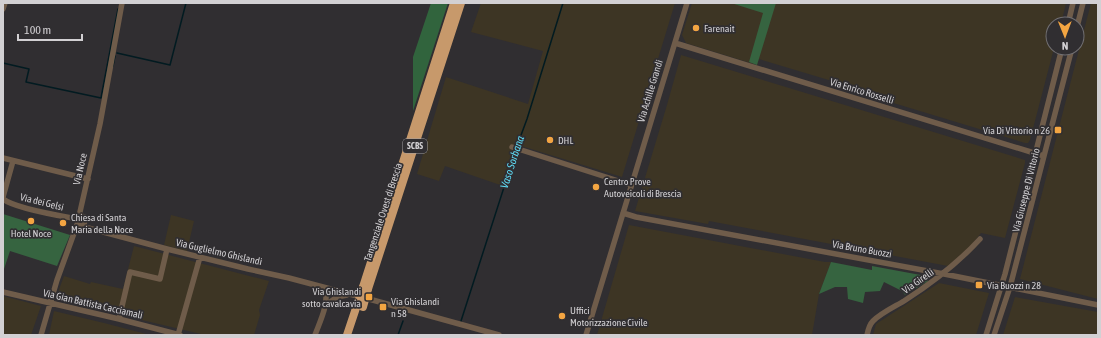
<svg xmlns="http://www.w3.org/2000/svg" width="1101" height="338" font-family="'Asap Condensed',sans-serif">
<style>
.industrial{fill:#3d3524}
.green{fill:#366440}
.forest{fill:#31643d}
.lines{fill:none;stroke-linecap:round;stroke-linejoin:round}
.stream{stroke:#021b21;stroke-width:1.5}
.minor{stroke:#6f5c4a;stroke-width:5.5}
.highway{stroke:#c7996b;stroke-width:8}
.highway-bridge{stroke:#c7996b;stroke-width:8}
.poi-dot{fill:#f3a542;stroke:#302e31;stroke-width:1.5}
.labels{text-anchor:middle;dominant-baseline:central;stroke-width:3.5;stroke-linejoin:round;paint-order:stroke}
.shield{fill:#302e31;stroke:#a19fa2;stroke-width:1}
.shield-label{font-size:9px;font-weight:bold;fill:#d2d0d3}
.poi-label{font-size:10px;fill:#d2d0d3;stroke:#302e31;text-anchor:start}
.street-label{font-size:10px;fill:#d2d0d3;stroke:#302e31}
.water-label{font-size:11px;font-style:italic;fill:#5ed7f1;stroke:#302e31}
</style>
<rect width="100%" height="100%" fill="#302e31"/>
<path class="industrial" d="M481,3H675L622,177L518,145L517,152L506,187L445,166L439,181L417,174L446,77L528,104L543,51L471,32Z
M692,3H1066L1061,24H1053V48H1054L1030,140L1028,143H1025L877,98L872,93L759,59L757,65L686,43L682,35Z
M1091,3H1098V299L1020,279Z
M681,55L1025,160V163L1005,238L981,233L969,248L948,266L709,221L708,224L635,211L667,105Z
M171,215L194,221L187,251L164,245Z
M629,225L825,262H831L819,294L812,335H597Z
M134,246L269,281L259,310L260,315L254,335H205L62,301L58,299L57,295L64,276L90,284L91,282L123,289Z
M939,283L989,293L976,335H873L876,324Z
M3,296L41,306L31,335H3Z
M1015,297L1098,312V335H1003Z
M54,311L104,323L150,335H49Z"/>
<path class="green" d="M731,3H776L757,65L749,62L763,13Z
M3,214L70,235L57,266L10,251L3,272Z
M831,262L872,270V266L926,276L928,278V281L905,295L902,291L884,282L880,291L865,292L863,303L848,299L847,287H835L819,294Z"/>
<path class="forest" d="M431,3H448L413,111V57Z"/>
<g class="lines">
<path class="stream" d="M117,53L170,65L186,3
M3,63L29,69L26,82L101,98L118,9
M113,66L115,56
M517,146L527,119L563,3
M461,321L516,150
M398,335L403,321"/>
<path class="minor" d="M3,9L5,3
M1068,24L1073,3
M1077,27L1083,3
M675,43L1044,156
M512,147L631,185
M3,158L88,179
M3,197L13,161
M3,199C16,209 61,216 78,219
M623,213L636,217L944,274L1098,305
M79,215L85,217L84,227
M77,225L167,249L248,269L289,278L357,296
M3,292L119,319L180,335
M369,299L499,335
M326,305L337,297L347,295
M119,319L130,272L160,279L167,249
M41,335L57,280L77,225L100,124L122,3
M178,335L200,257
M315,335C321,319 329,304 325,288
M586,335L687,3
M867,335C868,330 869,325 873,321C881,313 894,307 904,301C932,283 958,263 980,239
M986,335L1005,274L1062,48
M994,335L1010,287L1072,48"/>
<path class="highway" d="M363,287L454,3
M368,289L461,3
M347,335L357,305"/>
<path class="highway-bridge" d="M357,305L363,287
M363,307L368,289"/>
</g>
<g class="poi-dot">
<circle cx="696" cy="28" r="4"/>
<rect x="1054" y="126" width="8" height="8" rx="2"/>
<circle cx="550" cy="140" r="4"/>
<circle cx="596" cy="187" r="4"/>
<circle cx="31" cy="221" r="4"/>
<circle cx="63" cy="223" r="4"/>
<rect x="975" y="281" width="8" height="8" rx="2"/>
<rect x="365" y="293" width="8" height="8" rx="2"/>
<rect x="379" y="303" width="8" height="8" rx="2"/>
<circle cx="562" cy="316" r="4"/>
</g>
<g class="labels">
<rect class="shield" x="403" y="139" width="24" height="14" rx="3"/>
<g class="shield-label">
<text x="415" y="146">SCBS</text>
</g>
<g class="poi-label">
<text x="704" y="28">Farenait</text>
<text x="1050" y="130" text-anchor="end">Via Di Vittorio n 26</text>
<text x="558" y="140">DHL</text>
<text x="604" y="181">Centro Prove<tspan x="604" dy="12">Autoveicoli di Brescia</tspan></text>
<text x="71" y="217">Chiesa di Santa<tspan x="71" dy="12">Maria della Noce</tspan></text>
<text x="31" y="233" text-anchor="middle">Hotel Noce</text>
<text x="987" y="285">Via Buozzi n 28</text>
<text x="361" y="291" text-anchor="end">Via Ghislandi<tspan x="361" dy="12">sotto cavalcavia</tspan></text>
<text x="391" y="301">Via Ghislandi<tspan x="391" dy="12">n 58</tspan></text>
<text x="570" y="310">Uffici<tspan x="570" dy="12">Motorizzazione Civile</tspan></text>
</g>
<g class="street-label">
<text transform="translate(650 91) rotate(-73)">Via Achille Grandi</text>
<text transform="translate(862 91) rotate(17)">Via Enrico Rosselli</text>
<text transform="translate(80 169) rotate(-77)">Via Noce</text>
<text transform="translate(1026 190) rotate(-76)">Via Giuseppe Di Vittorio</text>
<text transform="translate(42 202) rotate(14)">Via dei Gelsi</text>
<text transform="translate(383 212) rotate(-72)">Tangenziale Ovest di Brescia</text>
<text transform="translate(862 249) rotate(10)">Via Bruno Buozzi</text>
<text transform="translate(219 252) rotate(13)">Via Guglielmo Ghislandi</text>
<text transform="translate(918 281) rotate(-35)">Via Girelli</text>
<text transform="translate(93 304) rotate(13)">Via Gian Battista Cacciamali</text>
</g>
<g class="water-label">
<text transform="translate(512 162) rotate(-72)">Vaso Sorbana</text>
</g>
</g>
<rect width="1101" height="338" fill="none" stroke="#d2d0d3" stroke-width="8"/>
<g transform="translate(1065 36) rotate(179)"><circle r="19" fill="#302e31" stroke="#716f72"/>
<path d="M0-3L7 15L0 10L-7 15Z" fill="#f3a542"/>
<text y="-6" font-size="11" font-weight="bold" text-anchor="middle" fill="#d2d0d3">N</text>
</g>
<path d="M18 34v6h64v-6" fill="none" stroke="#d2d0d3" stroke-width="2"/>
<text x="24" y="34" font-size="12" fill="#d2d0d3" stroke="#302e31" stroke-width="3" paint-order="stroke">100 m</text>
</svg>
